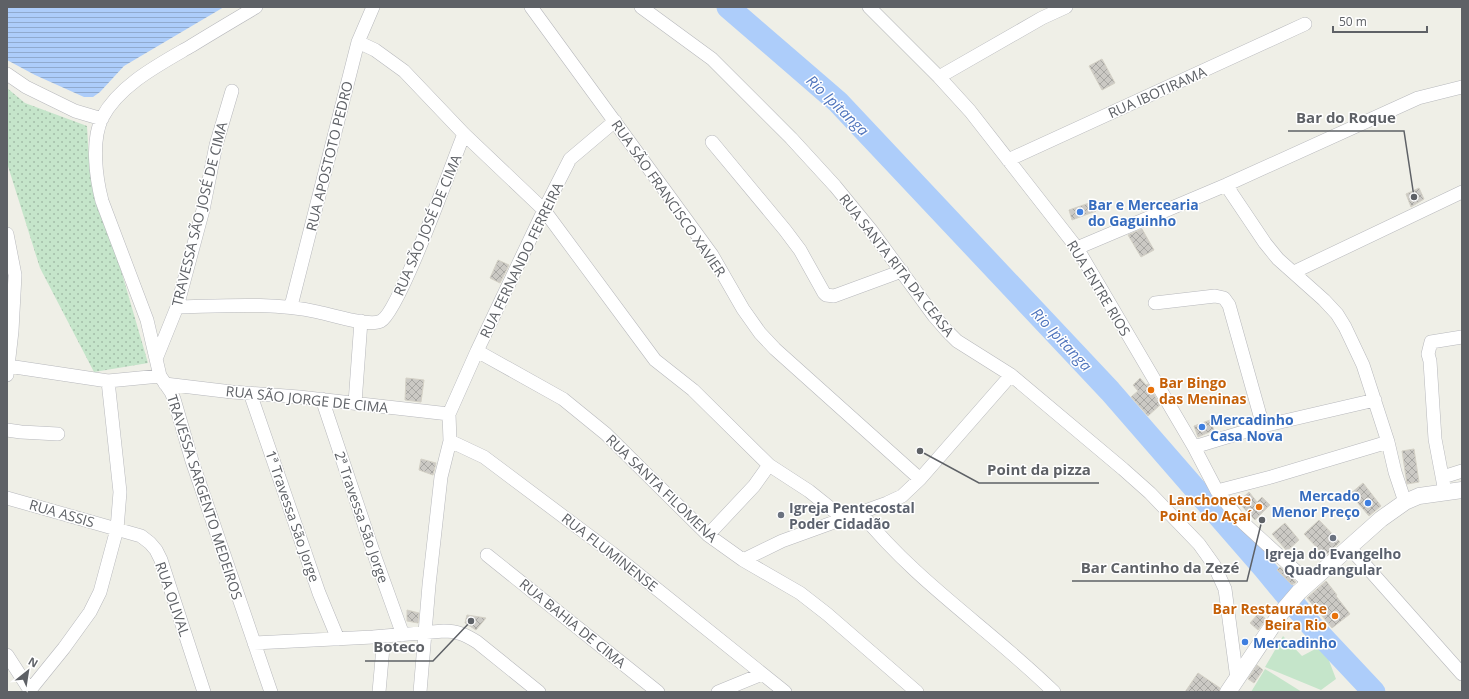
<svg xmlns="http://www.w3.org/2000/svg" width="1469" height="699" font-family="'Open Sans',sans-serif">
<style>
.grass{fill:url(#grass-dots)}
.green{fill:#c5e5ca}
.water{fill:url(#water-rules)}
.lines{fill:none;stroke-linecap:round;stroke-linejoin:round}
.river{stroke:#adcdfa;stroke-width:23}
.building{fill:url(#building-cross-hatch);stroke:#d4d1c6}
.minor-casing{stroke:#b7b8bc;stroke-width:14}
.tertiary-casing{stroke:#b7b8bc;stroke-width:17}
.minor{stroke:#fff;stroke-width:13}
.tertiary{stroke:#fff;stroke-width:16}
.shop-dot{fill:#3f7fe0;stroke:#fff;stroke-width:1.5}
.food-dot{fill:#e8710a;stroke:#fff;stroke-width:1.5}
.worship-dot{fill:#6b7280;stroke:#fff;stroke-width:1.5}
.labels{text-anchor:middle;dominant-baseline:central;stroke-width:3;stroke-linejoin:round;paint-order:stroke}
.street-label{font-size:14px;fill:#5e6166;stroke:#fff}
.shop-label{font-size:14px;font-weight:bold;fill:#366cbe;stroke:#fff;text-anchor:start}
.food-label{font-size:14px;font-weight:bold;fill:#c56008;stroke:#fff;text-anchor:end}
.worship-label{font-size:14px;font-weight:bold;fill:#5b616d;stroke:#fff;text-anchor:start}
.water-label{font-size:15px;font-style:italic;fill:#5075bd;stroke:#fff}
.leader{fill:none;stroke:#5e6166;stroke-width:1.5}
.callout-dot{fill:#5e6166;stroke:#fff;stroke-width:1.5}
.callout-label{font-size:15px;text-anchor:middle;font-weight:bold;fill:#5e6166;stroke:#fff;stroke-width:3;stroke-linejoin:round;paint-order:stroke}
</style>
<defs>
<pattern id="grass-dots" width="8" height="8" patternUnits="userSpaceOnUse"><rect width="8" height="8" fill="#c5e5ca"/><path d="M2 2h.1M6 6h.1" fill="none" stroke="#a3bda8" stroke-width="1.8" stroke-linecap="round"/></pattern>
<pattern id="water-rules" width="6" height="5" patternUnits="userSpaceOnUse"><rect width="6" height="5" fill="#adcdfa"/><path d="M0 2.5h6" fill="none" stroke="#90aace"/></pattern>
<pattern id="building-cross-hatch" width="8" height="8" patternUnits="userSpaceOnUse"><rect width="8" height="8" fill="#cbc9c4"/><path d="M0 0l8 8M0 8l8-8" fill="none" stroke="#a8a7a3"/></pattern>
</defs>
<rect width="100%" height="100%" fill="#efefe7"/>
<path class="grass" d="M7,88L25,103L87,126L89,160L148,363L94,372L40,268L7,163Z"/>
<path class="green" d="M1283,636L1302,656L1321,646L1325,650L1336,679L1321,690L1265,667Z
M1265,669L1302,692H1251Z"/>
<path class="water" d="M7,7H224L124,66L100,92L93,97H84L35,75L7,60Z"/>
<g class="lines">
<path class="river" d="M728,7L838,102L1110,391L1264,568L1312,626L1374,692"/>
</g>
<path class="building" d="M1102,59L1115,83L1102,90L1089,66Z
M1419,188L1424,199L1411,207L1406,194Z
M1092,202L1096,211L1072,220L1069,210Z
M1142,229L1154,250L1141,257L1128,235Z
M498,260L509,265L500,283L490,278Z
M406,378L424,380L421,402L405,400Z
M1140,378L1146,385L1148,384L1160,405L1148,416L1131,397L1138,391L1133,385Z
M1210,420L1214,430L1198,437L1194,426Z
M1414,449L1419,482L1407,484L1402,451Z
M421,459L436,463L433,475L419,470Z
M1363,483L1381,506L1369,516L1350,494Z
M1249,492L1257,502L1262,497L1270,505L1255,520L1238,502Z
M1319,520L1340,542L1325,556L1304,534Z
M1285,523L1299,540L1287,551L1272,534Z
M1280,567L1296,582L1292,585L1277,570Z
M1326,581L1337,595L1336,596L1350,614L1332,628L1307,598Z
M407,610L419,613L418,623L407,621Z
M1259,613L1266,619L1258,630L1250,623Z
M467,615L486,618L476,630L465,623Z
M1257,665L1263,670L1254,683L1248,679Z
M1198,673L1220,688L1219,692H1185Z"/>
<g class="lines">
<defs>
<path id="minor" d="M256,7C234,20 212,33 191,46C160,64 119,85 102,118C91,141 96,178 102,201L147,320L160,376L171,392L174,399L192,461L271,692
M531,7L712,255L743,309L760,333L775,349L920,479
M641,7L712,59L791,138L835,186L871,230L934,316L947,331L957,341L1011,375L1123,469L1150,493L1199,544L1214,565L1225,589L1237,679
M869,7L939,77L970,111L1077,248L1194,447L1217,491L1239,519L1309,583
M358,42L375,50L404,71L464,134L544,210L655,360L693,390L769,465L809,491L844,519
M7,74L26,87L75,111L102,119
M939,77L1042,18L1066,7
M712,142L785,230L800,250L824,293L826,295L834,296L902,271
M1008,160L1305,24
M1226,185L1265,243L1278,259L1324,300L1337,314L1345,327L1363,365L1388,442L1395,472L1405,502
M7,234L15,275L12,331L7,375
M1077,248L1226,185L1418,98L1462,87
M1294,272L1462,192
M1155,303L1215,296L1224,298L1229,305L1263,426
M291,306L358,42L373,7
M177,307C224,306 272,302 318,312C332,315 369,327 381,321C399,312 453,161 464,134
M477,351L563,399L606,434L708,535L743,560L800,593L827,614L917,692
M156,359L177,307L203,210L216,145L232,91
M8,366L108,381L160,376
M165,384L232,392L299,397L449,414
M250,393L319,593L338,639
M322,399L375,557L403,635
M355,403L361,321
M7,430L21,432L58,434
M450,441L484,457L612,553L785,692
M1194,447L1263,426L1375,400
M1443,477L1462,471
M1217,491L1271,477L1388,442
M1445,492L1435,439L1430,361L1428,354L1431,342L1462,337
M7,498L141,536L150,543L156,550L161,560L204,692
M861,513C916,582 991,630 1054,692
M708,535L754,486L769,465
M1350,548L1462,674
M487,555L658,692
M743,560L782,541L887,503L902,496L920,479L1011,375
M254,643L373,637L444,631C457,631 466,635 477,642L539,692
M7,655L31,692
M30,690L64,648L90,612L100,592L117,529L120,492L108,381
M379,692L384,636
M420,692L429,585L441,477L450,441L449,414L477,351L544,210L570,159L615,121
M718,692L762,674"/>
<path id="tertiary" d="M1228,692L1281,613L1299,592L1381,519L1405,502L1419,496L1462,490"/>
</defs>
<use href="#minor" class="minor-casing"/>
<use href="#tertiary" class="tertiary-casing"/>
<use href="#minor" class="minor"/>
<use href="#tertiary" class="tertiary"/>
</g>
<g class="shop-dot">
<circle cx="1080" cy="212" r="4"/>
<circle cx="1202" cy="427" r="4"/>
<circle cx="1368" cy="503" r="4"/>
<circle cx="1245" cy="642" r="4"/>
</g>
<g class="food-dot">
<circle cx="1151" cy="390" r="4"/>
<circle cx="1259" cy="507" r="4"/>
<circle cx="1335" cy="616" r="4"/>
</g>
<g class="worship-dot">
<circle cx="781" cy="515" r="4"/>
<circle cx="1333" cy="538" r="4"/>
</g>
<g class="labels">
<g class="street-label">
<text transform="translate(1157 92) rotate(-24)">RUA IBOTIRAMA</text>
<text transform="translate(329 156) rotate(-76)">RUA APOSTOTO PEDRO</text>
<text transform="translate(669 198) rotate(55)">RUA SÃO FRANCISCO XAVIER</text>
<text transform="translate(199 214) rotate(-76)">TRAVESSA SÃO JOSÉ DE CIMA</text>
<text transform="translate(427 225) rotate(-67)">RUA SÃO JOSÉ DE CIMA</text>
<text transform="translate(521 260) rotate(-64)">RUA FERNANDO FERREIRA</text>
<text transform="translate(897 265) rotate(52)">RUA SANTA RITA DA CEASA</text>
<text transform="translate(1099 288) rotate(59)">RUA ENTRE RIOS</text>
<text transform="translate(307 399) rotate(6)">RUA SÃO JORGE DE CIMA</text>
<text transform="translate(662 488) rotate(44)">RUA SANTA FILOMENA</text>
<text transform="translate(205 497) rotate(72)">TRAVESSA SARGENTO MEDEIROS</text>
<text transform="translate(62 513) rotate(16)">RUA ASSIS</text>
<text transform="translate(293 516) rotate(71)">1ª Travessa São Jorge</text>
<text transform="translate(362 517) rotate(71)">2ª Travessa São Jorge</text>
<text transform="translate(610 552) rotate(38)">RUA FLUMINENSE</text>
<text transform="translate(173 599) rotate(71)">RUA OLIVAL</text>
<text transform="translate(573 623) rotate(39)">RUA BAHIA DE CIMA</text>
</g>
<g class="shop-label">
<text x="1088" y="204">Bar e Mercearia<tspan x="1088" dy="16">do Gaguinho</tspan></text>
<text x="1210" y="419">Mercadinho<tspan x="1210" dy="16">Casa Nova</tspan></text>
<text x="1360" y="495" text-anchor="end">Mercado<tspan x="1360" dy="16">Menor Preço</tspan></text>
<text x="1253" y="642">Mercadinho</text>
</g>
<g class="food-label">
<text x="1159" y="382" text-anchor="start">Bar Bingo<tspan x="1159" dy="16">das Meninas</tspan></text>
<text x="1251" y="499">Lanchonete<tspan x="1251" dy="16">Point do Açaí</tspan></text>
<text x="1327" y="608">Bar Restaurante<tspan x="1327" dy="16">Beira Rio</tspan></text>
</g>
<g class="worship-label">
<text x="789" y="507">Igreja Pentecostal<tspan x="789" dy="16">Poder Cidadão</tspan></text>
<text x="1333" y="553" text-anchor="middle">Igreja do Evangelho<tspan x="1333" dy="16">Quadrangular</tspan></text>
</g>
<g class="water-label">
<text transform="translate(838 105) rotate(44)">Rio Ipitanga</text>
<text transform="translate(1062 339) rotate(47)">Rio Ipitanga</text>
</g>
</g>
<path class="leader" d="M1414 197L1404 131H1288M920 451L979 483H1099M1262 520L1247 581H1072M471 621L433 661H365"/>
<g class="callout-dot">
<circle cx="1414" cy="197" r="4"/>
<circle cx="920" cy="451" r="4"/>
<circle cx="1262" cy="520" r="4"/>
<circle cx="471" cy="621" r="4"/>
</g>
<g class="callout-label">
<text x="1346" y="123">Bar do Roque</text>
<text x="1039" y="475">Point da pizza</text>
<text x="1160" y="573">Bar Cantinho da Zezé</text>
<text x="399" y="652">Boteco</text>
</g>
<rect width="1469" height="699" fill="none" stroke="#5e6166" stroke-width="16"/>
<g transform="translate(28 671) rotate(30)" stroke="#ffffff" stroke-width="3" paint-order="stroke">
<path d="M0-3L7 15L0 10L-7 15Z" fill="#5e6166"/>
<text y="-6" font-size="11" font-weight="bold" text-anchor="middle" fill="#5e6166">N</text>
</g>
<path d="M1333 26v6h94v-6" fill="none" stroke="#5e6166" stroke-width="2"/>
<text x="1339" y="26" font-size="12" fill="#5e6166" stroke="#ffffff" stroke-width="3" paint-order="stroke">50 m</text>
</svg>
